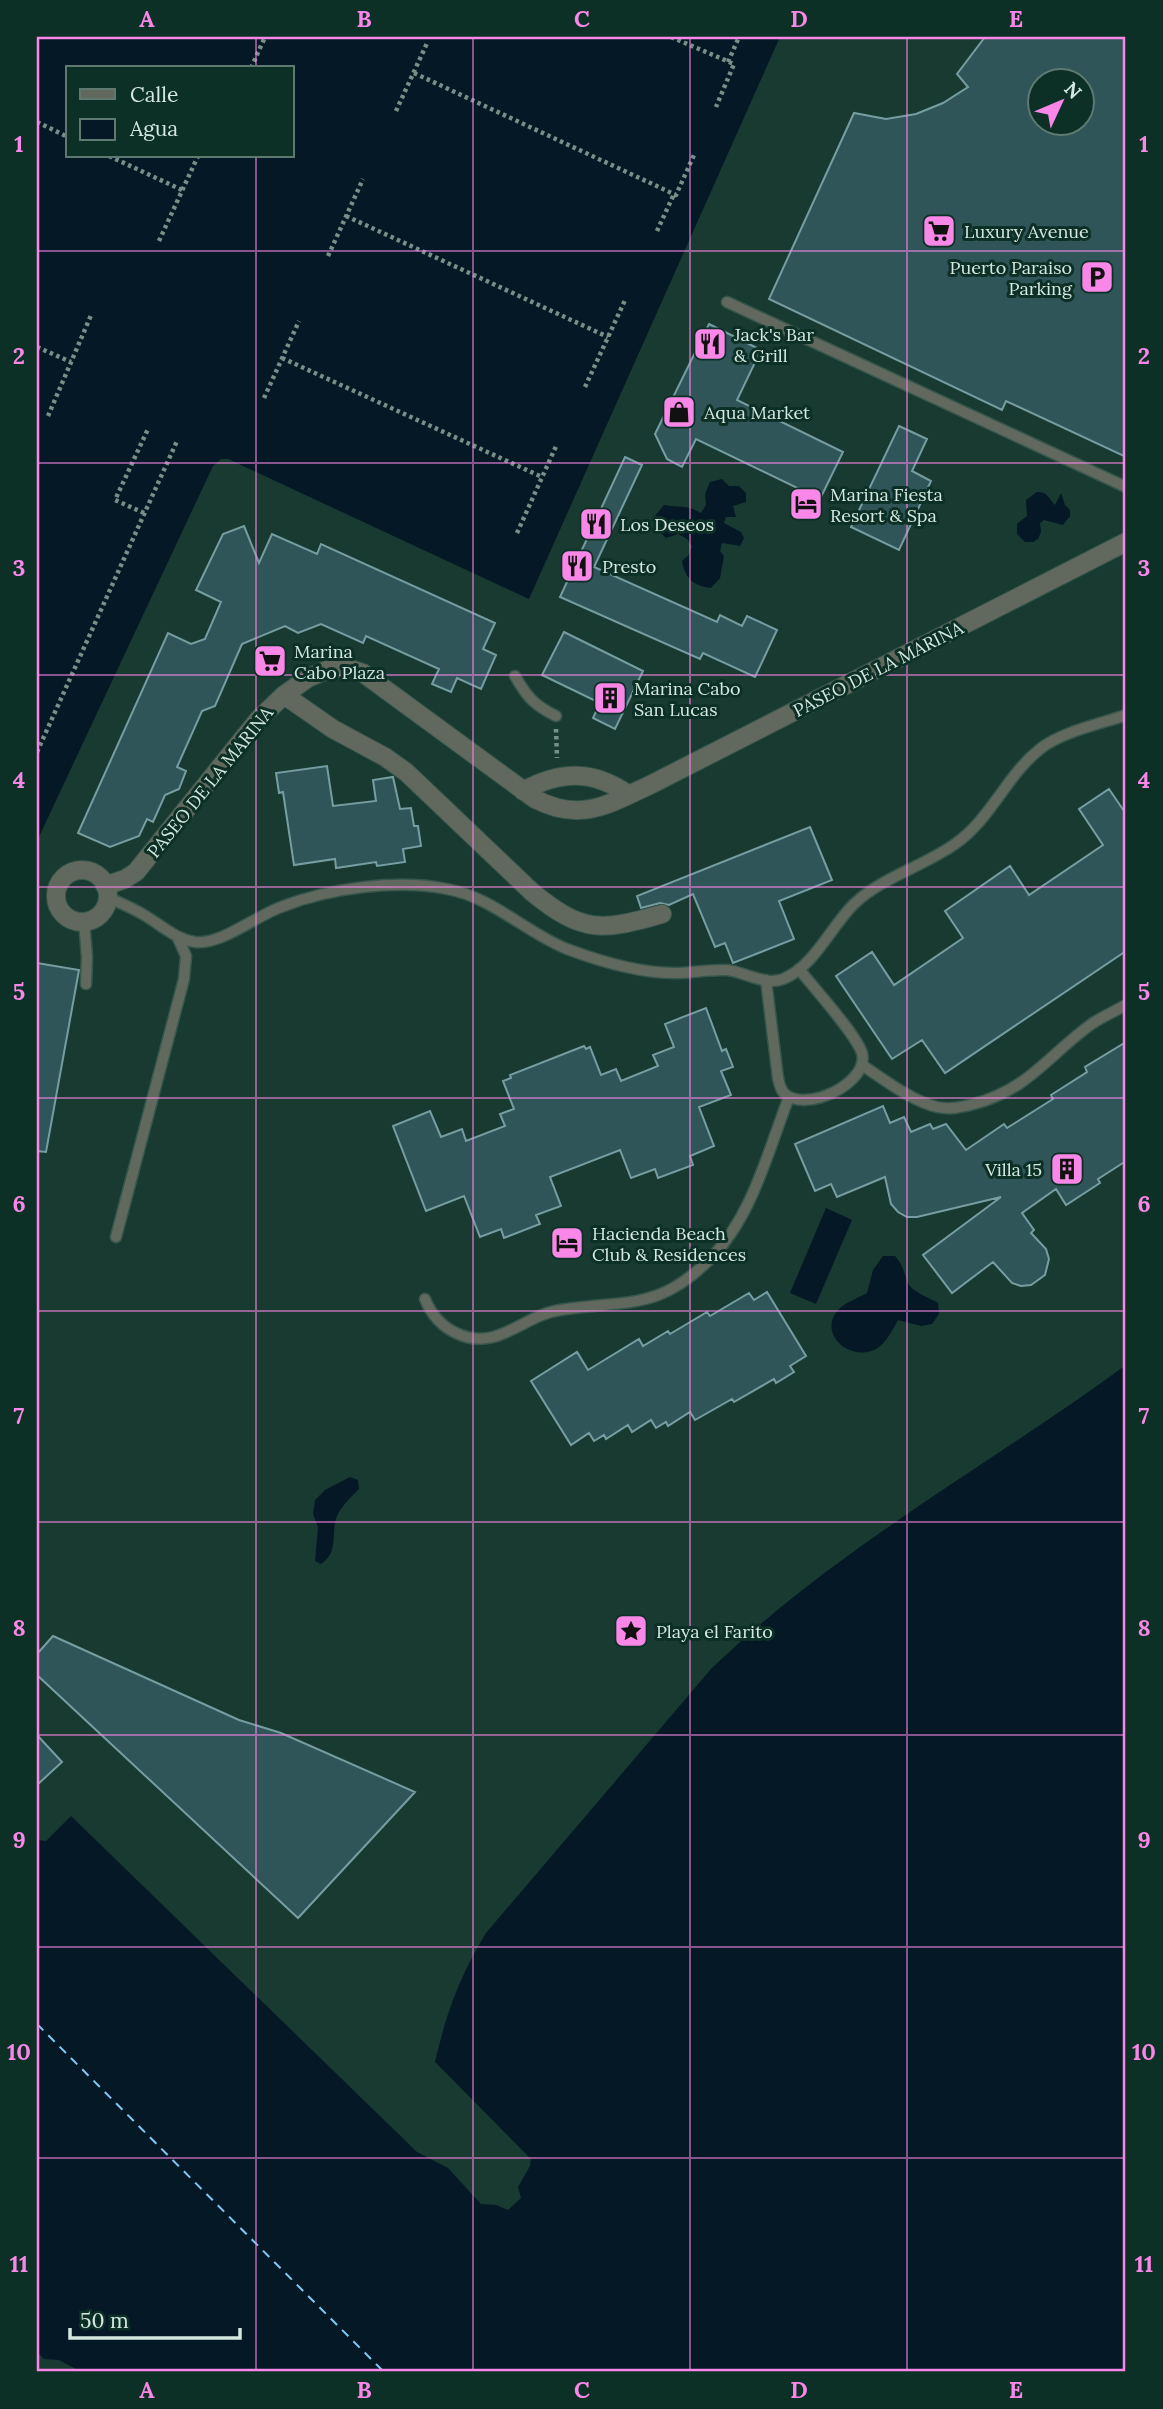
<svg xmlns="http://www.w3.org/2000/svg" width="1163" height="2409" font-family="Lora,serif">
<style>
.water{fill:#041825;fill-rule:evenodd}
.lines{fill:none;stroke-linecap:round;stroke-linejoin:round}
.ferry{stroke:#80c8f5;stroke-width:2;stroke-dasharray:9 7;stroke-linecap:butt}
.building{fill:#2f5559;stroke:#769ea2;stroke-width:2;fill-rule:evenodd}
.lane-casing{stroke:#36564c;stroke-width:13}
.street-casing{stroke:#36564c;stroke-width:20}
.path{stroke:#769088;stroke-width:4.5;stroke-dasharray:3.5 3.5;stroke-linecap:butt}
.lane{stroke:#61695f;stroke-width:10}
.street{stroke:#61695f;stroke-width:18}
.grid{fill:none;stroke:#f987e8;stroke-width:2;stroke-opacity:0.55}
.labels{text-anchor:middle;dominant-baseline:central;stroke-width:6;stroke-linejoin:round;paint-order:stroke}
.poi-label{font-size:18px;fill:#d4e7e0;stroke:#0d3026;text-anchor:start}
.street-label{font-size:18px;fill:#d4e7e0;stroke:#0d3026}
.neatline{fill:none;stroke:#f987e8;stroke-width:2.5}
.grid-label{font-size:23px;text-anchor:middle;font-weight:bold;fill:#f987e8}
</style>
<rect width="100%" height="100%" fill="#183a30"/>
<path class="water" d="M37,37H780L529,599L228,459H221L213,466L37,841ZM292,68V156H68V68Z
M722,479L729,486H739L746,493V502L733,506L736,517H726L724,523L741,532L744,538L740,546L722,543L720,551L724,556L720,578L711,588C693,586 685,578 682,561L689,555L692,546L687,539L678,534L666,538L656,528L655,516L664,505C680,508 686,504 701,513L706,505L705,494L710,482Z
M1037,492C1048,492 1048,498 1055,505L1061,493L1065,505L1070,510V516L1063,525L1044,520L1040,523L1041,532L1038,539L1033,542H1025L1017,534V524L1027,516L1026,500Z
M826,1208L852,1220L816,1304L790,1293Z
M883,1256H895C903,1265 904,1273 908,1283C912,1292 930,1298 938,1303L939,1314L932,1324L921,1326L898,1320C893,1329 887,1341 879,1347C856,1364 820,1339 835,1314C842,1303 856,1299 867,1293L873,1270Z
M1126,1365V2372H104L78,2370L59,2360L44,2359L37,2352V1840L46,1841L71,1816L417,2152L448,2168L481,2204L496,2205L508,2210L521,2198L518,2187L530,2166L531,2159L435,2062C447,2011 459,1978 486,1933L711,1669C835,1549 988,1466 1126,1365Z
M350,1477L358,1480L359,1489C351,1497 342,1505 337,1516C330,1533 340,1551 321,1564L315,1561L318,1527L313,1514L315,1500L325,1490Z"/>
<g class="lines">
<path class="ferry" d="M37,2024L384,2372"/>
</g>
<path class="building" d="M985,37H1126V457L1006,401L1002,410L769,299L854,113L886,119L916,114L943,103L968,87L957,74ZM1040,80H1082V122H1040Z
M709,324L761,350L737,400L843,452L820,499L696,439L682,467L667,459L655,434Z
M899,426L927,439L912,471L931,481L899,550L851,527Z
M625,457L642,465L594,567L717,622L720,615L742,626L747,616L777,630L755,677L703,653L700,659L560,597Z
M244,526L259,563L272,534L317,554L321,544L495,623L483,649L496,655L481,689L457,678L451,692L432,684L439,669L366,636L363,643L321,624L298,633L285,626L242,644L215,706L202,711L177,767L186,771L179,789L165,795L153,822L147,819L139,836L110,847L78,833L168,633L191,644L205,639L221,602L196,590L223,534Z
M564,632L643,671L615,729L593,718L600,703L542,675Z
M327,766L333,806L376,801L373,780L393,777L400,809L411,808L414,826H418L421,846L403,849L405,862L377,866L376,862L336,868L335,859L294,865L283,792L279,793L276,773Z
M1109,789L1126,814V951L945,1073L922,1040L892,1059L836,976L872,952L894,985L963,938L945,911L1010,866L1029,895L1103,845L1079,809Z
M810,827L832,880L779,901L794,939L733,963L725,943L715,947L693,894L669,905L660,903L641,908L637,896Z
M37,963L79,970L46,1152L37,1151Z
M706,1008L722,1051L726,1049L733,1067L721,1071L731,1095L699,1107L714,1146L690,1156L693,1165L658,1178L655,1169L631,1178L620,1150L550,1177L561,1206L536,1215L540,1224L504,1238L501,1229L480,1237L464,1196L426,1211L393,1126L430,1111L441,1137L462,1129L466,1141L505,1126L500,1114L514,1109L503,1081L511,1078L510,1075L584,1046L586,1049L590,1047L601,1075L616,1069L621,1081L658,1066L653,1055L674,1047L665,1024Z
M1126,1042V1161L1098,1179L1100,1183L1066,1205L1056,1189L1022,1213L1034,1230L1031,1233L1046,1249L1049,1259L1045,1275L1031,1285L1021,1286L1012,1283L993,1262L952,1293L923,1255L1001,1197L917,1217H907L898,1212L891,1204L885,1177L837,1197L831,1184L815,1191L795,1144L883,1106L890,1123L904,1117L911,1132L930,1124L933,1129L946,1124L966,1150L1004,1124L1007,1128L1053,1099L1051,1095L1087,1072L1085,1067Z
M767,1292L806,1356L790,1366L794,1372L776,1383L774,1379L734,1402L732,1399L695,1420L690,1412L668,1426L666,1422L656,1428L651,1420L632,1432L628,1425L606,1439L604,1435L594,1441L589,1433L571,1445L531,1381L577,1352L588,1370L639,1339L643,1346L668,1331L670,1334L707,1312L710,1316L749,1293L754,1300Z
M53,1636L239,1720L281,1733L415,1792L298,1918L37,1675V1654Z
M37,1735L62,1762L37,1785Z"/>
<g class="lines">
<defs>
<path id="lane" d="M727,302L1126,487
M515,676C527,697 534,705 556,716
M107,897C120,903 133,908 144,915C161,925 175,939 195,942C221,945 256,916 281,907C329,888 397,879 447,889C492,897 525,932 567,949C599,961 640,973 674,973C692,973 709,969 727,970C745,972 765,986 783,979C814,967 831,926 855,903C883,877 924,866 955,844C991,819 1006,776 1040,749C1061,732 1100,724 1126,715
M84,921L87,957L86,984
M766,980L778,1078C779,1083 780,1089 784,1093C805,1114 870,1083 862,1053C856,1034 813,987 799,969
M862,1065C885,1080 910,1100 937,1107C950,1110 962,1107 974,1104C1030,1089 1050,1053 1093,1023C1104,1016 1115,1011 1126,1005
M116,1237L184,979L186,956L177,936
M425,1299C431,1314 441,1326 456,1333C497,1353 523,1315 560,1310C627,1299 658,1312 711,1258C753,1215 768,1151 789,1097"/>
<path id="street" d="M284,695L333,729L385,757L406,772L532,892C583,934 602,931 662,914
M523,791C561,770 594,770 629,795
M56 896a26 26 0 1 1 52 0a26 26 0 1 1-52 0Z
M105,886L125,879L136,872L258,720L284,695L308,678L329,669L344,667L363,673L535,799C581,823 609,804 652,784L1126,542"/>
</defs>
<use href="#lane" class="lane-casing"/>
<use href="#street" class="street-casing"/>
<path class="path" d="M671,37L734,64L716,107
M728,62L739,37
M251,68L265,37
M414,73L676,195L694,155
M396,111L428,41
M37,122L68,137
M109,156L182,190
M346,216L608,337
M657,231L674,194
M159,241L198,156
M328,256L363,179
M37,347L71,362
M282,358L542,477
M585,387L626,298
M264,398L299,321
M48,416L92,313
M144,513L115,500L148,429
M517,533L557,444
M556,729L557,758
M37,752L177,441"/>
<use href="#lane" class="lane"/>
<use href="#street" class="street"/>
</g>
<path class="grid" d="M256,37V68M473,37V2372M690,37V2372M907,37V2372M256,156V2372M37,251H1126M37,463H1126M37,675H1126M37,887H1126M37,1098H1126M37,1311H1126M37,1522H1126M37,1735H1126M37,1947H1126M37,2158H1126"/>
<defs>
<symbol id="supermarket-square" viewBox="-11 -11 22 22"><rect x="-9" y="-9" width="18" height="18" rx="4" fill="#f987e8" stroke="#0d3026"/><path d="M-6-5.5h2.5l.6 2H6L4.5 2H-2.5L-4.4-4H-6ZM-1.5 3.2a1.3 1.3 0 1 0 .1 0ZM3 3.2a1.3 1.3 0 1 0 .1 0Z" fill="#111"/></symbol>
<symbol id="parking-square" viewBox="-11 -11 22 22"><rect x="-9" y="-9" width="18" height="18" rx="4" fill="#f987e8" stroke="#0d3026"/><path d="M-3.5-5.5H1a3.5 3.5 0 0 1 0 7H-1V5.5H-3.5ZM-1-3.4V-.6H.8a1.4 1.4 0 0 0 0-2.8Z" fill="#111"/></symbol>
<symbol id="restaurant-square" viewBox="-11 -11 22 22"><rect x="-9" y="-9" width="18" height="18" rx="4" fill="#f987e8" stroke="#0d3026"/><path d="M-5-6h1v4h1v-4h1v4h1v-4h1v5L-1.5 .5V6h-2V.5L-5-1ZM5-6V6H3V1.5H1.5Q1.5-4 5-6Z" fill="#111"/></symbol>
<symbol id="shop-square" viewBox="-11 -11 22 22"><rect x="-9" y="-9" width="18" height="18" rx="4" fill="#f987e8" stroke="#0d3026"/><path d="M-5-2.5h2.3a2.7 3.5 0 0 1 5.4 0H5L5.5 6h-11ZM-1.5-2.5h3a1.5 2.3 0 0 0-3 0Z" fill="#111"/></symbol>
<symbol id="hotel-square" viewBox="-11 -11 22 22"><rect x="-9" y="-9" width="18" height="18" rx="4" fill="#f987e8" stroke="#0d3026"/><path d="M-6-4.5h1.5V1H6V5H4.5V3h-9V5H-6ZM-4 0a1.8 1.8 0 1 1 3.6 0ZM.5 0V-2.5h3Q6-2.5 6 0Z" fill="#111"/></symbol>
<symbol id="building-square" viewBox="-11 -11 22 22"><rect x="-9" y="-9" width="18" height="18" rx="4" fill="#f987e8" stroke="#0d3026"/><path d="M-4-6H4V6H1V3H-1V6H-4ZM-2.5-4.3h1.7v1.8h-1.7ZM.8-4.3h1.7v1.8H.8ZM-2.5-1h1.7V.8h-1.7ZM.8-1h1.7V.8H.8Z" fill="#111"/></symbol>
<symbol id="sight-square" viewBox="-11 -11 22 22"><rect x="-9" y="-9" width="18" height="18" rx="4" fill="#f987e8" stroke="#0d3026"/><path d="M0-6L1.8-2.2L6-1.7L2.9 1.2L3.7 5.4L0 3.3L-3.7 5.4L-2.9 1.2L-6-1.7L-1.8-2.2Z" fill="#111"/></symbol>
</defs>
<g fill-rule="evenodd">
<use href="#supermarket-square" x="920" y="212" width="38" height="38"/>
<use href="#parking-square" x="1078" y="258" width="38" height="38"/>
<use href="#restaurant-square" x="691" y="325" width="38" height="38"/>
<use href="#shop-square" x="660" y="393" width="38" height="38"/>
<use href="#hotel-square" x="787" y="485" width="38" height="38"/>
<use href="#restaurant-square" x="577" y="505" width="38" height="38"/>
<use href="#restaurant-square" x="558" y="547" width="38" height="38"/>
<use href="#supermarket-square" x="251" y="642" width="38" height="38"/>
<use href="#building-square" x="591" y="679" width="38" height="38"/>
<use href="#building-square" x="1048" y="1150" width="38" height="38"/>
<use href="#hotel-square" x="548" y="1224" width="38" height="38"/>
<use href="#sight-square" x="612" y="1612" width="38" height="38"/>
</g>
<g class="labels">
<g class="poi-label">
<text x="964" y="231">Luxury Avenue</text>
<text x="1072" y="267" text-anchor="end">Puerto Paraiso<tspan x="1072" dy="21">Parking</tspan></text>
<text x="734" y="334">Jack's Bar<tspan x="734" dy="21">&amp; Grill</tspan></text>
<text x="704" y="412">Aqua Market</text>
<text x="830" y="494">Marina Fiesta<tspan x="830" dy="21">Resort &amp; Spa</tspan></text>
<text x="620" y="524">Los Deseos</text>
<text x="602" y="566">Presto</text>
<text x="294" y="651">Marina<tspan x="294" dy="21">Cabo Plaza</tspan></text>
<text x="634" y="688">Marina Cabo<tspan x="634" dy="21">San Lucas</tspan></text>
<text x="1042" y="1169" text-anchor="end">Villa 15</text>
<text x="592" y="1233">Hacienda Beach<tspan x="592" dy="21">Club &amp; Residences</tspan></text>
<text x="656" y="1631">Playa el Farito</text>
</g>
<g class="street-label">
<text transform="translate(878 669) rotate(-27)">PASEO DE LA MARINA</text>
<text transform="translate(210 782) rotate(-51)">PASEO DE LA MARINA</text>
</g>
</g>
<rect width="1163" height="2409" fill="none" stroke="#0d3026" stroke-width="77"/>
<rect x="66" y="66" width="228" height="91" fill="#0d3026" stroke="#5d7970" stroke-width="2"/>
<rect x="80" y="89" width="35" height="10" fill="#61695f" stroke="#5d7970" stroke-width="2"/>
<text x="130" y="102" font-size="21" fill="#d4e7e0">Calle</text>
<rect x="80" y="119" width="35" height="21" fill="#041825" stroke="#5d7970" stroke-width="2"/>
<text x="130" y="136" font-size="21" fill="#d4e7e0">Agua</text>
<g transform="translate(1061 102) rotate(46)"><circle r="33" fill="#0d3026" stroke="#5d7970" stroke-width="2"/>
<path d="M0-5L12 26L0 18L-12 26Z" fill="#f987e8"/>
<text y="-10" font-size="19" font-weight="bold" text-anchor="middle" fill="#d4e7e0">N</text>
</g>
<path d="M70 2328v10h170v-10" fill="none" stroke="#d4e7e0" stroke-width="3.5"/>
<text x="80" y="2328" font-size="21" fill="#d4e7e0" stroke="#0d3026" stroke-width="5" paint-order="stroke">50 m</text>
<rect x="38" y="38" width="1086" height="2332" class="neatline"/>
<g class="grid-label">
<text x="147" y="27">A</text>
<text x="364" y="27">B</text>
<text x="582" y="27">C</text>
<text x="799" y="27">D</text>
<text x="1016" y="27">E</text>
<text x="19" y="152">1</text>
<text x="1144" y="152">1</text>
<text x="19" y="364">2</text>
<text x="1144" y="364">2</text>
<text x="19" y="576">3</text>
<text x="1144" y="576">3</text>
<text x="19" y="788">4</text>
<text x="1144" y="788">4</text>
<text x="19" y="1000">5</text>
<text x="1144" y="1000">5</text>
<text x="19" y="1212">6</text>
<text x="1144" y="1212">6</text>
<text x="19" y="1424">7</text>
<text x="1144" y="1424">7</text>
<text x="19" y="1636">8</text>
<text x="1144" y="1636">8</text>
<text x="19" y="1848">9</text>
<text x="1144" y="1848">9</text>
<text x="19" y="2060">10</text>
<text x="1144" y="2060">10</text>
<text x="19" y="2272">11</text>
<text x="1144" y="2272">11</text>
<text x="147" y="2398">A</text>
<text x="364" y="2398">B</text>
<text x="582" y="2398">C</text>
<text x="799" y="2398">D</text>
<text x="1016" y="2398">E</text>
</g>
</svg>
